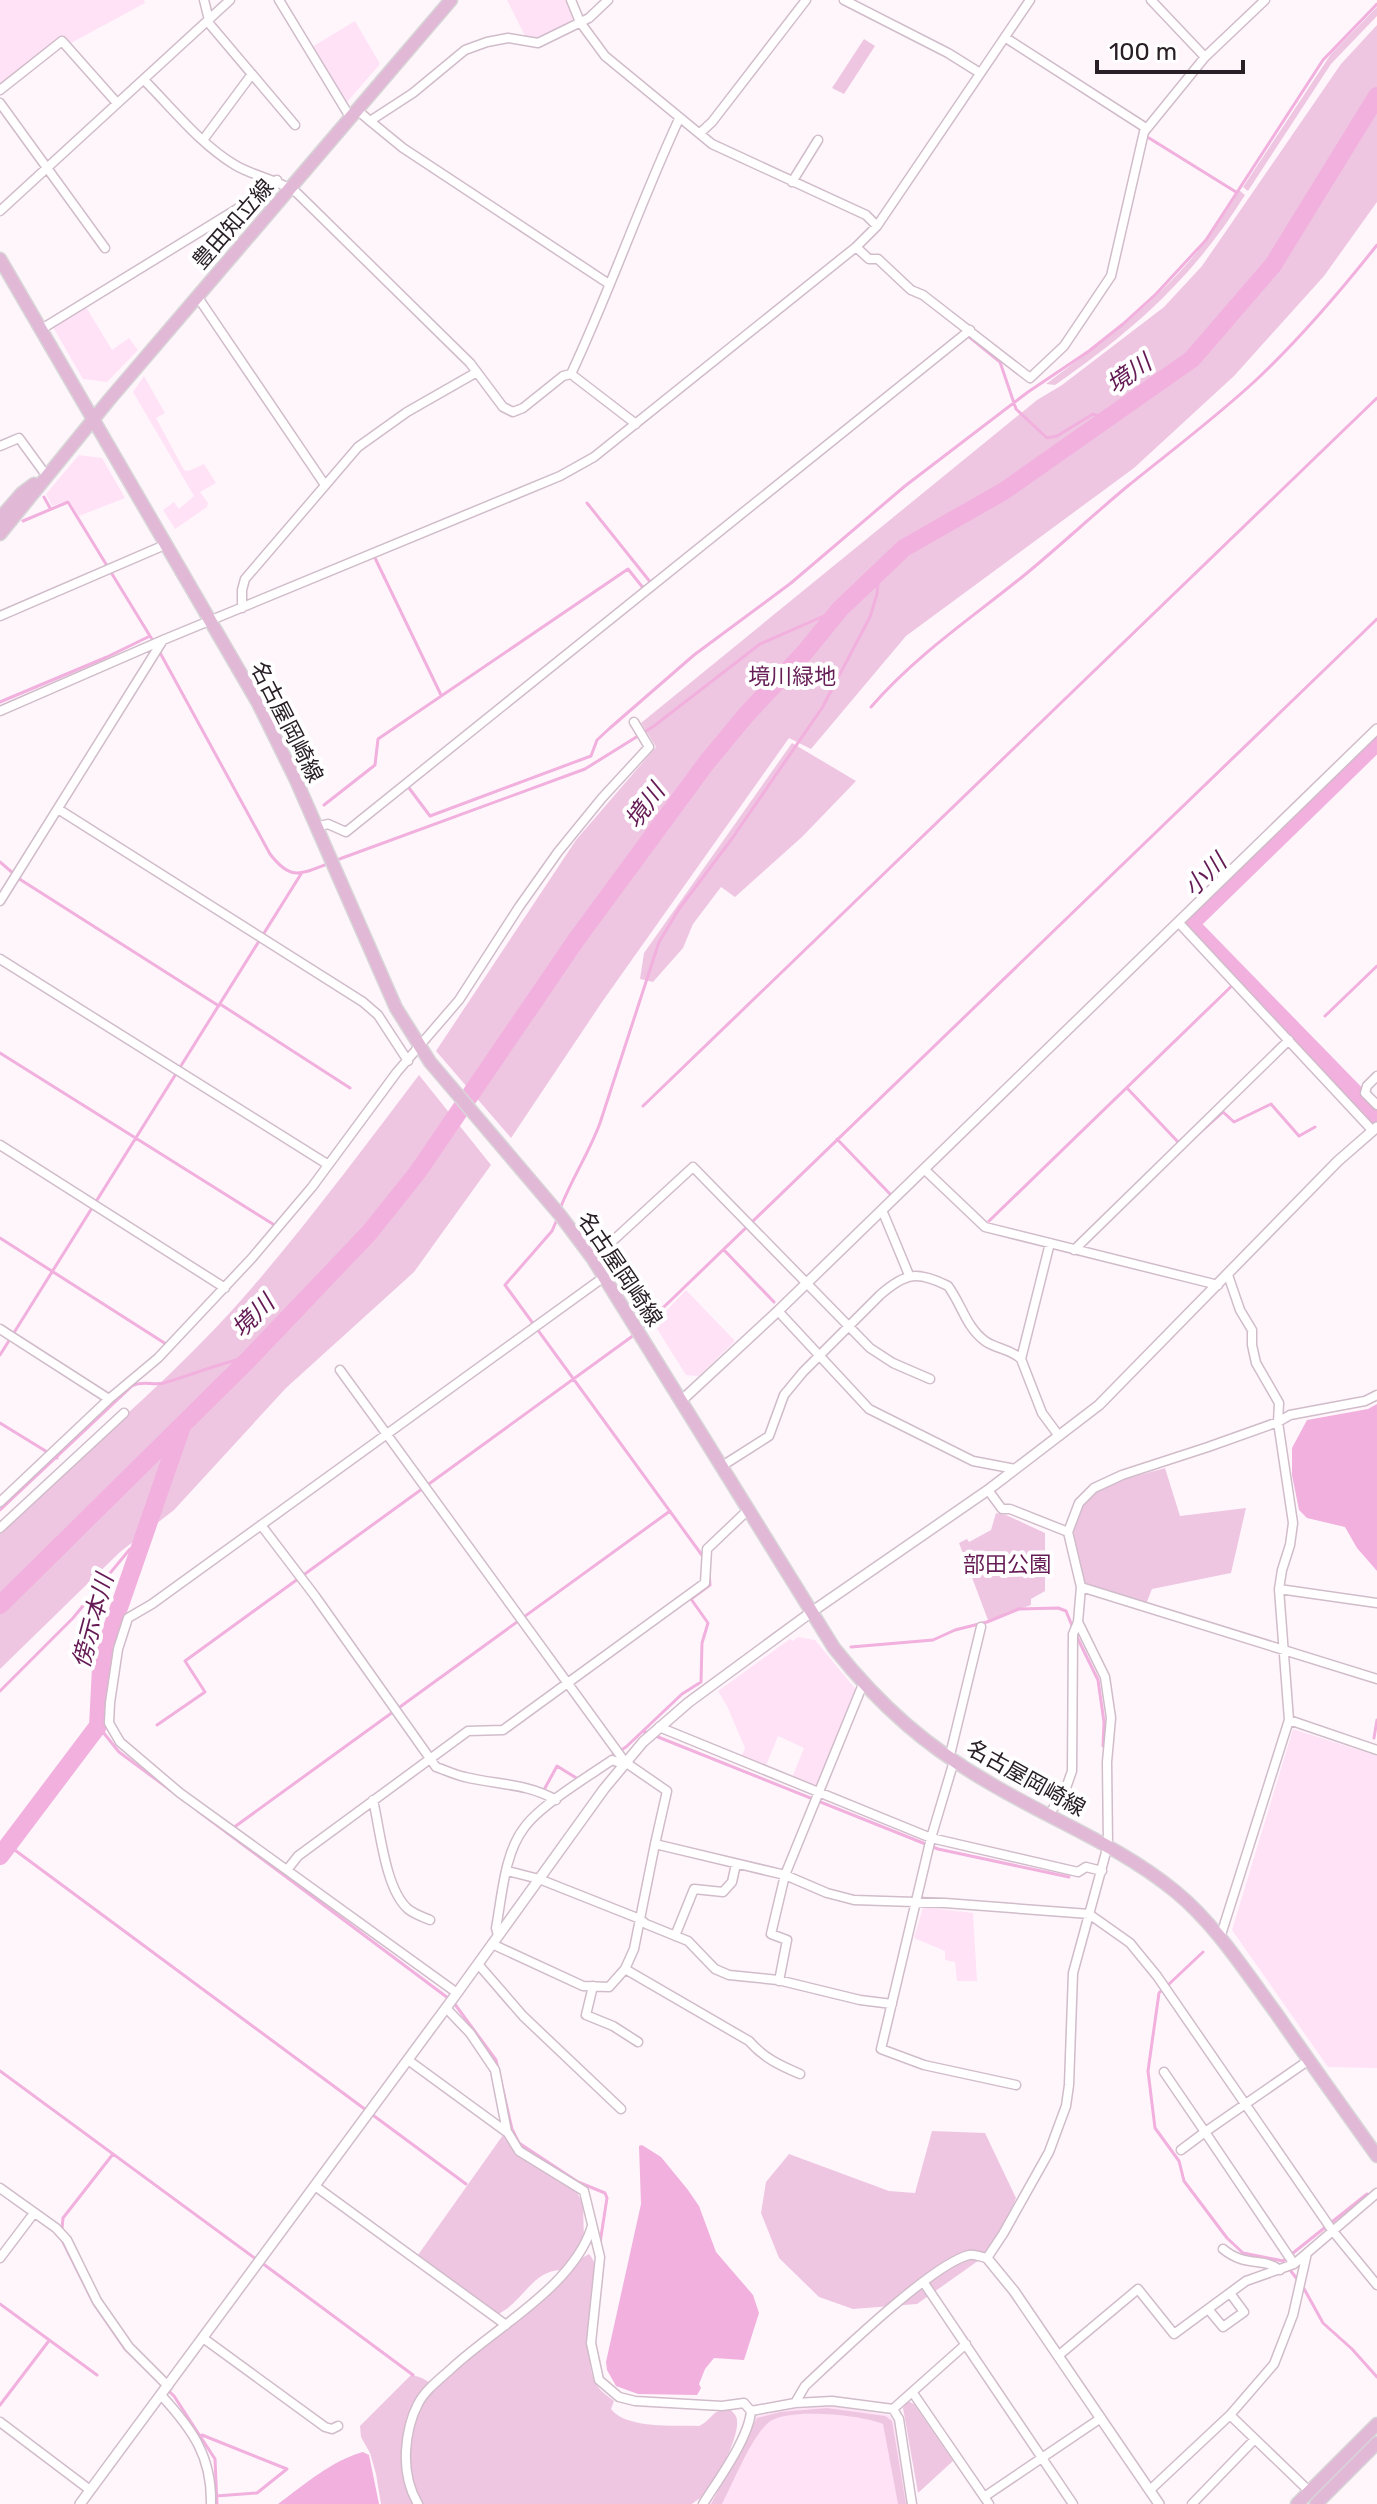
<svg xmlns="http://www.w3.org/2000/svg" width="1377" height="2504" font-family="Rubik,'Noto Sans JP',sans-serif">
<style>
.built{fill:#ffe2f6}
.green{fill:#efc6e2}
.water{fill:#f1b0dd}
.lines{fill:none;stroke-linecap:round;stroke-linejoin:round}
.stream{stroke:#f1b0dd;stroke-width:3}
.river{stroke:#f1b0dd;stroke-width:18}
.minor-casing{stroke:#d1bcca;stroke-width:11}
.tertiary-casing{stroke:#d1bcca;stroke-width:12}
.primary-casing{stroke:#d8d7d8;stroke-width:15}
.minor{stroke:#fff;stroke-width:8}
.tertiary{stroke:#fff;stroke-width:9}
.primary{stroke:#e1b9d6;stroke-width:12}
.labels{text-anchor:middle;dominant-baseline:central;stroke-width:8;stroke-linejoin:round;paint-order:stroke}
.street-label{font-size:22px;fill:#282026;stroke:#fff}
.park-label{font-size:22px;fill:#661d56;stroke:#fff}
.water-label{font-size:24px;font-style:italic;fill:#641a54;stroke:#fff}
</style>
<rect width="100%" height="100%" fill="#fff6fc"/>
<path class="built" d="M0,0H144L145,3L71,43L63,36L0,86Z
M507,0H568L577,21L538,40L526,38Z
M355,21L380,64L346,103L312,47Z
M86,307L112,350L129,338L138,350L107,382L83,379L53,327Z
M144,376L165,413L156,418L184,470L188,471L204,464L216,483L200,492L208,503L207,507L175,529L163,510L174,502L179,509L194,496L133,392Z
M79,455L102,458L125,498L79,516L69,500L52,506L46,494Z
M686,1290L735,1341L699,1376L686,1375L654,1324Z
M798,1637L815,1640L858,1692L818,1790L791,1780L804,1748L778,1736L765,1768L741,1758L745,1748L727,1706L718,1691L790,1639L793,1641Z
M1293,1729L1377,1756V2068L1328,2067L1232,1930Z
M923,1907L973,1913L977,1981H957L955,1962L945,1960V1951L914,1938Z
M832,2406L889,2415L894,2422L907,2504H709L754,2417L781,2410Z"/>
<path class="green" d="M1377,7V16L1331,64L1248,191L1243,187L1331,54Z
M1377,25V202L1324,276L1234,376L1134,468L906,636L811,749L789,738L602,1002L511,1138L436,1051L576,840L656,747L641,723L1037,400L1062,385L1164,307L1202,266L1341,64Z
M864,39L875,46L844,94L832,88Z
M1239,190L1245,195C1193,278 1134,330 1055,385L1046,384C1100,343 1154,305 1197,252C1213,233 1226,211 1239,190Z
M792,743L856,781L802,837L735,897L721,887L693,924L683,948L653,982L640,979L644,953Z
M419,1075L491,1165L414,1272L286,1388L174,1510L120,1552L0,1669V1527C81,1454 171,1380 243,1298C305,1227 362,1150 419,1075Z
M1165,1468L1180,1516L1246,1508L1231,1573L1152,1589L1146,1604L1085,1583C1081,1567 1074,1549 1074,1533C1073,1487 1131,1478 1165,1468Z
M996,1513L1006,1515L1045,1533V1591L1031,1599V1605L988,1620L959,1543L967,1539L969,1542L991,1530Z
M932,2131L985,2133L1016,2198L1007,2221L985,2256L917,2304L853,2309L819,2297L779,2258L761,2213L766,2182L789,2154L889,2191L915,2193Z
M503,2135L513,2150L577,2192L583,2205L584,2239L561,2270C533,2270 522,2303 498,2314L418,2255Z
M589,2254C610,2275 576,2348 596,2384C600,2391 608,2396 614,2401L611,2409C626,2429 675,2425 699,2426C714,2419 711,2408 731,2410C735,2415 737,2416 737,2421C739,2437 717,2480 707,2492C704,2496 697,2500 692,2504H381L376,2474L370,2453L361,2437L360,2426L411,2375C425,2377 426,2382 436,2385L573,2263Z
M908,2401L914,2404L953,2461L918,2493L903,2408Z
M827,2408L885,2416L892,2421L906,2504H898L883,2424C861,2415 786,2407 768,2423C751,2438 733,2483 722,2504H711L757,2418L780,2412Z"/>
<path class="water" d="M1377,1404V1571L1357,1548L1345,1527L1307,1518L1299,1510L1292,1475V1448L1307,1420L1368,1409Z
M642,2145L661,2157L688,2190L699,2206L716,2252L753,2295L759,2313L744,2360L714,2358L705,2369L699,2384L701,2388L697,2395L638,2394L616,2386L607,2370L606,2362L641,2204L639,2146Z
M363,2452L369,2455L379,2504H278C305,2484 331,2461 363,2452Z"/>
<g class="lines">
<path class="stream" d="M1149,138L1236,192
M968,336L1000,362L1016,409L1047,438L1057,436L1093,414L1106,419
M44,497L50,508
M587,503L651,583
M23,521L68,502L150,636
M375,558L441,695
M158,649L270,854C290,880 299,875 327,864
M0,702L107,657L150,636L154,642
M871,707C917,654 973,617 1027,573C1062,544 1094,514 1129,485C1171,451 1215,418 1255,381C1300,339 1339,293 1377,245
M409,788L430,816L591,756L597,740L610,728L694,655L791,583L905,486L1028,392L1089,351L1123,324L1156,294L1206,240L1323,60L1377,4
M324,805L375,765L378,739L628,569L644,589
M334,861L585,769L654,726L760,644L840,609
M0,862L21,880L219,1006
M220,1004L350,1088
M1325,1016L1377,966
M0,1053L276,1226
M1127,1088L1179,1143
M643,1106L1377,398
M837,1139L890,1194
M1186,1145L1223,1112L1234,1122L1271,1104L1299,1136L1315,1127
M560,1209C571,1180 589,1153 600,1123L659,942L679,909L731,840L822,708L870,617L877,594L879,572
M558,1217L552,1231L505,1285L704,1558
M989,1221L1241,977
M0,1238L166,1344
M724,1250L774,1302
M640,1330L1377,619
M0,1355L301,874
M0,1423L57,1458
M0,1510L132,1386C143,1380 153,1386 164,1383C194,1374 220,1363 252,1356
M1076,1635L1098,1680L1104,1722L1103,1746
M851,1647L933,1640L955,1630L987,1622L1019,1609L1058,1608L1066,1611L1073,1628
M0,1691L73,1618L130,1549H138
M157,1725L205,1692L185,1661L634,1335
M98,1726L119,1752L173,1792
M643,1731L938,1849L1069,1877
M1374,1738L1377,1720
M587,1772L626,1747L682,1694L701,1682L702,1643L708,1623L691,1599L710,1585L709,1572
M545,1788L557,1766L578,1779L580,1777
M198,1811L448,1998
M233,1828L670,1511
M8,1845L466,2184
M1168,1985L1203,1952
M1162,1990L1159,1993L1148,2071L1155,2128L1179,2161L1184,2181L1227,2238L1243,2253L1283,2261L1367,2194
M454,2003L496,2060L512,2129L519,2143L578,2182L605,2193L607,2198L600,2243
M0,2071L256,2259
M62,2229L63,2218L113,2154
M62,2240L94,2304L125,2349L174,2396L215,2459L217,2504
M262,2263L413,2375
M1287,2266L1297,2279
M1302,2285L1323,2323L1352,2349L1377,2377
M0,2304L97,2375
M0,2405L48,2342
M202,2435L287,2469L257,2493L216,2496"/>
<path class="river" d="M1377,742L1190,924L1377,1116
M0,1605L247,1361L369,1233L417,1173L576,940L707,762L746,715L805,652L840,609L904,548L1004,491L1192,359L1273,265L1377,96
M0,1856L98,1726L101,1668L113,1625L181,1429"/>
<defs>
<path id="minor" d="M204,0L209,20
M279,0L350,117
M571,0L580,22L605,56L712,144L866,215L877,226
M844,0L948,53L980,73
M1151,0L1205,57L1265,0
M207,21L295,125
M1006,38L1146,128
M144,80C173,109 200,144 235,165C255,177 278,179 297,193L470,363L503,407L513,412L523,408L563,376L571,374C610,291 640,203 679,119
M0,90L62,41L117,103
M0,103L105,248
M356,109L370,121L413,93L465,50L487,42L508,38L538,43L589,18L608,0
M370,121L403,148L609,284
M700,133L712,122L806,0
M203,140L252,74
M792,182L818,140
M0,211L230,0
M856,247L869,259H878L911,290L923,295L1030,378L1064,346L1111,276L1144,132L1205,57
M197,296L325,485
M40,330L263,193L277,180
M571,374L636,424
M0,446L19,438L46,475
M242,608V590L245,579L358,447L407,412L477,372
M0,616L167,544
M0,711L163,640L560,476L594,457L856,247L877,226L1030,0
M58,809L363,1002L378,1015L408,1061
M315,827L328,824L346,832L970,330
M0,901L163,640
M1179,923L1372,1130
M0,959L327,1164
M1377,1076L1367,1086L1365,1093L1377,1105
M0,1145L225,1288
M924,1169L985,1227L1218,1285
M882,1210L909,1275
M1050,1243L1021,1359L1042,1413L1059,1436
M1074,1250L1289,1040
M593,1259L693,1167L870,1348L893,1363L930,1379
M778,1311L869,1409L973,1461L1015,1469
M0,1329L109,1399
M340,1370L625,1762L667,1791L655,1844
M722,1466L769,1436L784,1395L803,1372L880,1295C906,1272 918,1271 948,1286C962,1305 966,1327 985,1341C996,1349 1011,1349 1021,1359
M988,1490L1002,1509H1010L1068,1532
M0,1502L109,1399L158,1358L252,1258L312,1187L397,1072L459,1000L519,907L558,852L602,798L649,747L634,722
M261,1525L315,1596L436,1767C445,1770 455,1775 465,1777C497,1785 527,1783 556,1800
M0,1528L124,1413
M1081,1587L1377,1679
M1279,1589L1377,1603
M1289,1720L1377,1750
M659,1727L931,1838L1078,1872L1086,1867L1102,1871
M949,1759L981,1627
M954,1761L931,1838L881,2049L924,2065L1016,2085
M373,1800C380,1829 385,1889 408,1909C414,1914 423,1917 430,1920
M1049,1815L1066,1788L1072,1771L1073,1634L1078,1622
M287,1870L298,1856L468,1731L503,1730L705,1583L707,1549L748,1510
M508,1871L539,1879L640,1919L646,1924L688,1941L715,1969L729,1975L778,1980L860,2000L892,2004
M498,1935L496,1928C502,1897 504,1854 524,1828C539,1806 589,1776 612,1760L623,1764
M675,1936L694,1889L723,1892L732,1882L736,1864
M1220,1938L1289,1720L1279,1589L1282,1570L1290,1545L1293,1523L1278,1422L1279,1403L1256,1363L1252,1345V1330L1240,1310L1228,1275
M492,1944L583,1986L609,1987L625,1969L634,1949L655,1844L785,1875L827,1893L854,1900L945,1903L1089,1914L1130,1943L1157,1976L1332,2230L1377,2285
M478,1964L523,2016L621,2109
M625,1969L749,2041C764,2058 779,2065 800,2074
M779,1981L787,1940L771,1934L785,1875L863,1684
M593,1986L586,2015L613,2026L638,2042
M457,1993L180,1793L120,1742L109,1723L110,1703L118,1649L128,1618L152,1604L604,1277
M446,2008L470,2033L495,2070L507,2132
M408,2060L508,2133L519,2151L584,2191L600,2257L591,2343L599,2380L619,2397L635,2401L722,2406L744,2403L751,2411
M1164,2072L1205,2132L1181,2150
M315,2186L506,2325
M0,2188L56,2228L67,2240L97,2301L129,2347L168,2386
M1223,2249C1246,2268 1264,2257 1280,2270
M1307,2253L1377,2193
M0,2258L34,2213
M1294,2264L1205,2132L1309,2060
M924,2283L1073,2504
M1208,2309L1223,2327L1244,2312L1230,2293
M203,2338L325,2427L332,2429L338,2426
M1058,2356L1138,2289L1174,2334L1246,2281L1294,2264L1307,2253L1293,2315L1274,2364L1230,2415L1150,2490
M913,2393L989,2504
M161,2395C192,2429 212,2456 211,2504
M795,2403L805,2386C836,2357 932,2264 969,2255C975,2254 981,2257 987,2258L1003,2234L1049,2152L1066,2106L1069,2085L1073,1973L1108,1845L1107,1762L1111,1718L1105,1677L1078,1622L1081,1587L1068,1532L1079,1503L1094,1488L1122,1475L1208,1447L1278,1422L1290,1415L1365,1401L1377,1395
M893,2409L899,2419L912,2504
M893,2409L966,2344
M751,2411L795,2403L832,2401L893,2409
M1230,2415L1309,2491
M0,2422L90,2490
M984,2497L1101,2418
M418,2504C408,2487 405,2471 406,2451C407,2434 410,2419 418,2404C425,2390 440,2379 452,2368C496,2327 574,2286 592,2226
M703,2504C718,2480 749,2438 751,2411
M1192,2504L1254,2440"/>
<path id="tertiary" d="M681,1401L778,1311L1377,729
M987,2258L1014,2291L1159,2504
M80,2504L457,1993L604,1789L643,1742L689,1702L810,1613L988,1490L1099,1405L1338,1161L1377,1127"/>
<path id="primary" d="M0,259L258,703L296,780L396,1008L430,1062L560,1215L593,1259L834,1648C881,1707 928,1748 993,1785C1054,1821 1120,1846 1176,1892C1216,1925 1245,1971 1276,2013C1309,2061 1343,2108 1377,2156
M0,518L22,493L34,484
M0,534L109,400L451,0
M1297,2504L1377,2424
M1316,2504L1377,2443"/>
</defs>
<use href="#minor" class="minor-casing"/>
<use href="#tertiary" class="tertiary-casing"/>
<use href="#primary" class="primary-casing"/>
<use href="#minor" class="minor"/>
<use href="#tertiary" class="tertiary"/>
<use href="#primary" class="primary"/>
</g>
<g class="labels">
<g class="street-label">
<text transform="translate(233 224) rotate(-49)">豊田知立線</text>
<text transform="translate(287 722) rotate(63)">名古屋岡崎線</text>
<text transform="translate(620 1269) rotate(56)">名古屋岡崎線</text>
<text transform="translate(1026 1778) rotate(29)">名古屋岡崎線</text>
</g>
<g class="park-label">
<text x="792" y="676">境川緑地</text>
<text x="1007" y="1564">部田公園</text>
</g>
<g class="water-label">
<text transform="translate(1129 374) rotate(-35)">境川</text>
<text transform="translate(645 806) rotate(-54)">境川</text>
<text transform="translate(1205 875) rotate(-44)">小川</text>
<text transform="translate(253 1316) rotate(-45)">境川</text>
<text transform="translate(93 1621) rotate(-75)">傍示本川</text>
</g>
</g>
<path d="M1097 60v12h146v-12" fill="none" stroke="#282026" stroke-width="4"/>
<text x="1109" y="60" font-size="24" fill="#282026" stroke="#ffffff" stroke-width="6" paint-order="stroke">100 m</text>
</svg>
